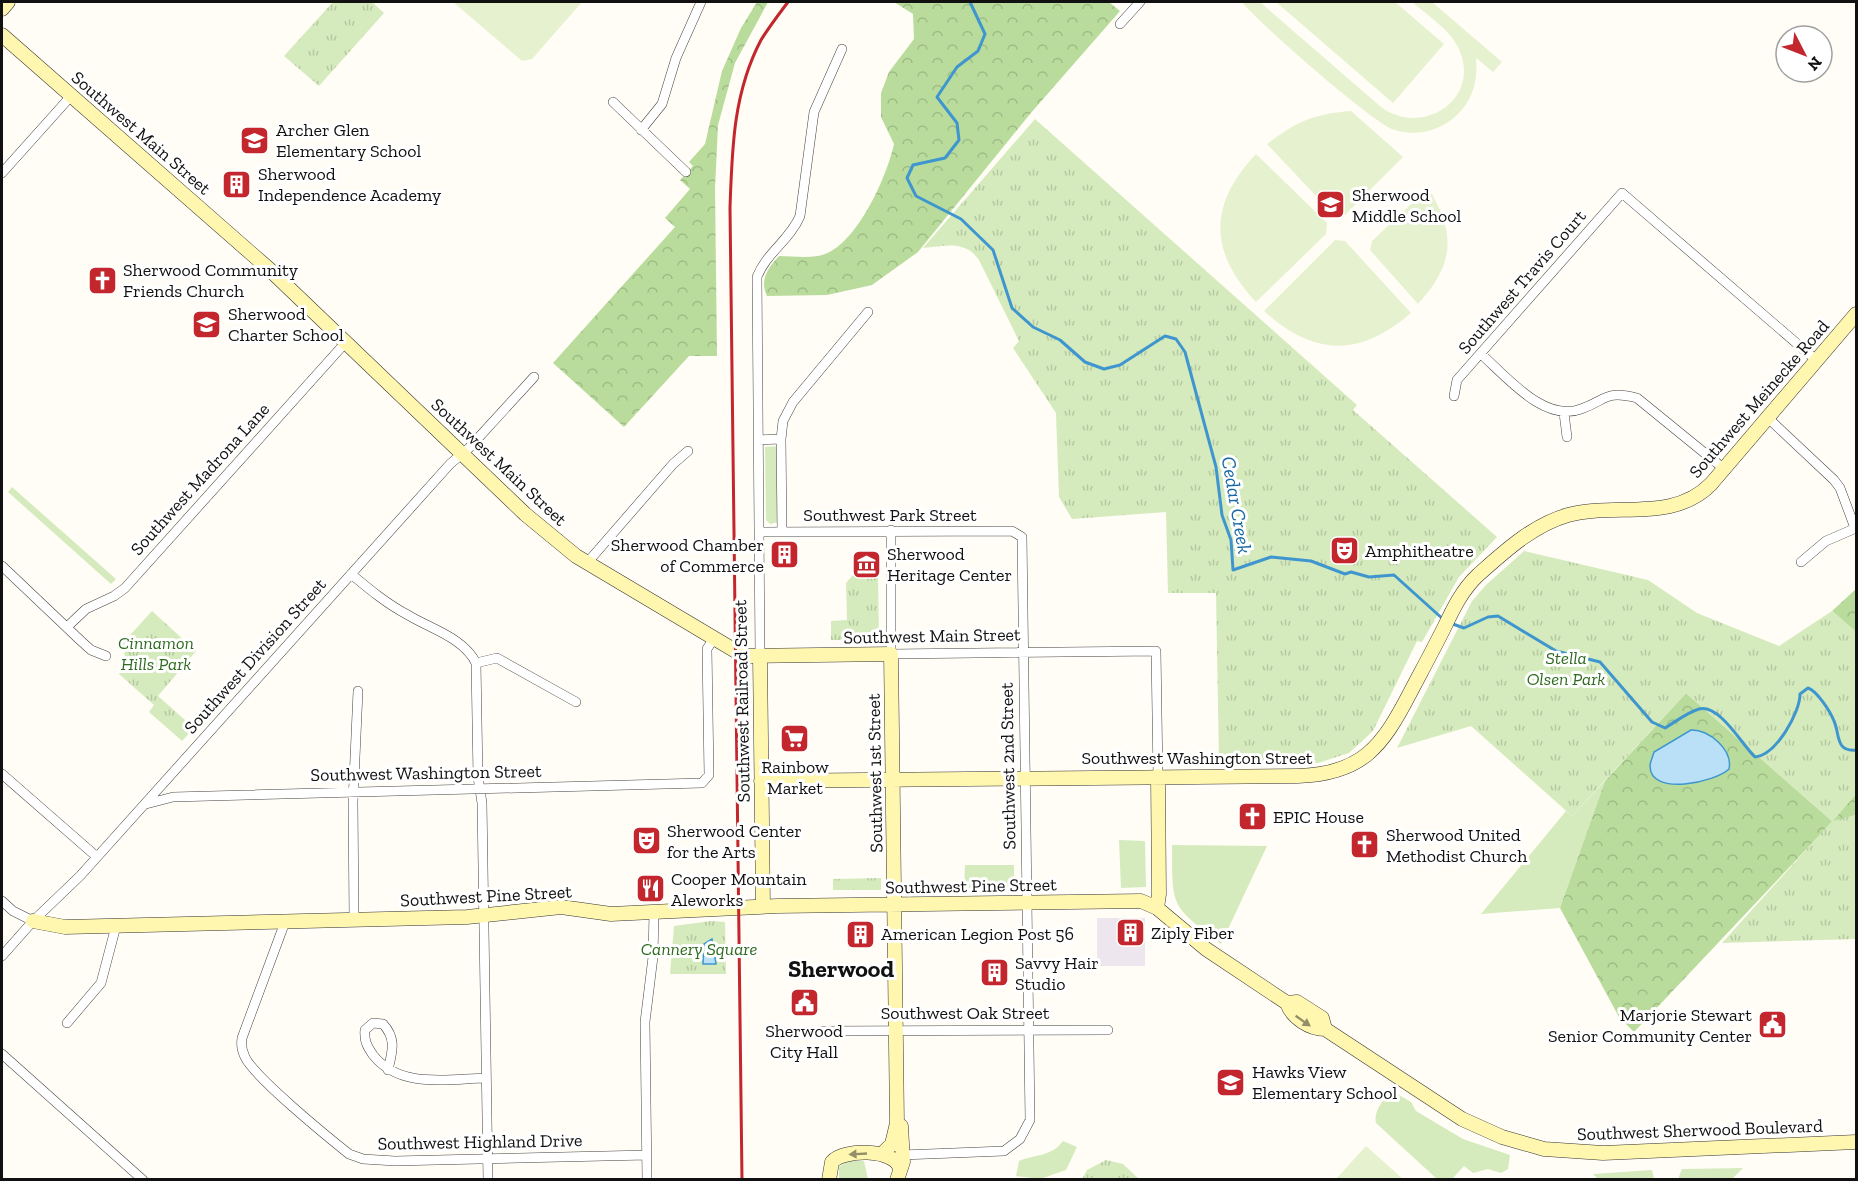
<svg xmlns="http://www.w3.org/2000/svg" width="1858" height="1181" font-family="'Zilla Slab',serif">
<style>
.industrial{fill:#eee6ef}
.grass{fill:#d5ebbd}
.forest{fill:url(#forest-crowns)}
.park{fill:url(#park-tufts)}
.pitch{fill:#e6f2cf}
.water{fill:#b9e0f7;stroke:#3f96cf;stroke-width:1.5}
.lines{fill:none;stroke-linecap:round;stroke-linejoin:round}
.stream{stroke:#3f96cf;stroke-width:3}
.street-casing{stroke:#444;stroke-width:10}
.secondary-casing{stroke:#333;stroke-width:15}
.street{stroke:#fff;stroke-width:9}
.secondary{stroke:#fff6b0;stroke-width:14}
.rail{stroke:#c4262e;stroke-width:3}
.oneway{fill:#948f68}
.labels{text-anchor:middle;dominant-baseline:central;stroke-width:6;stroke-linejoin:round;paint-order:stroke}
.poi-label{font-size:18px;fill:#111;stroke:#fff;text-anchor:start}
.street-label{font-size:18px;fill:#111;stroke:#fff}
.park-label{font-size:18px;font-style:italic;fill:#2f6b1f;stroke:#fff}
.water-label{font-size:20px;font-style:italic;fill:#1768a6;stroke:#fff}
.district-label{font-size:24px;font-weight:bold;fill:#111;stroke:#fff}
</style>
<defs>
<pattern id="forest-crowns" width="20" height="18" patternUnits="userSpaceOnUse" patternTransform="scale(1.5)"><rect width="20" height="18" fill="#b9dc9c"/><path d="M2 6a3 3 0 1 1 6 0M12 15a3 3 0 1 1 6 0" fill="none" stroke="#9ebc85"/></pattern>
<pattern id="park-tufts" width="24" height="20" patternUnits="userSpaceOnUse" patternTransform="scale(1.5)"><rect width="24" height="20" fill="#d5ebbd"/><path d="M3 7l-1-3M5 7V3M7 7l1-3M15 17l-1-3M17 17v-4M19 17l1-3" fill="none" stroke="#b6c8a1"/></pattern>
</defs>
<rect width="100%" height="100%" fill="#fffdf5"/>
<path class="industrial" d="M1097,918H1145V966H1097Z"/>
<path class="grass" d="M779,446V522L770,524L766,520L765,447Z
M12,487L116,579L111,584L8,492Z
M1605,781L1560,908L1481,914L1566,811L1572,816Z
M1119,840L1145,841L1146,887L1121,888Z
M1172,845L1267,846L1221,944C1171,905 1172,909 1172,845Z
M965,865H1014V889L964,890Z
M1394,1092L1411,1102L1416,1111L1463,1139L1510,1155L1508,1169L1501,1173L1488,1169L1473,1173L1464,1166L1452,1179H1437L1376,1123C1373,1111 1384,1097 1394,1092Z
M1063,1141L1077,1147L1066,1170L1040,1179L1016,1176L1019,1161C1036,1154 1051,1157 1063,1141Z
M848,1161H864L868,1179H839V1167Z
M1743,1168L1732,1179H1678L1682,1169Z
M1652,1170L1654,1179H1598L1593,1174Z"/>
<path class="forest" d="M757,2H768L735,63L718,125L715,188L717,356H689L624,427L553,363L675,227L665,218L690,189L680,180L693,166L689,162L705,144L722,71L741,28Z
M894,2H1109L1120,11L1030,114L918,252L872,285L827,295L767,296C759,280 768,268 779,256C792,256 813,259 825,254C858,242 887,176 894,144L881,117V93L889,72L914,39L913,14Z
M1856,589V632L1832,611Z
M1686,693L1832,821L1856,794V815L1832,822L1634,1032L1619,1017L1560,908L1605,781Z"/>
<path class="park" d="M333,2H372L384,13L319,86L284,56Z
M1035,119L1357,405L1353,410L1497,537L1459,577L1422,642L1417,641L1373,731L1349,753L1318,763L1219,761L1216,593H1168L1166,512L1072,519L1059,497L1056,413L1013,348L1019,341L979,260C965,240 946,246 923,248Z
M1524,551L1648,580L1697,613L1779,646L1832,611L1856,632V794L1833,821L1856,815V939L1722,943L1832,821L1686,693L1572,816L1471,726L1397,748L1472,601L1486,585Z
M878,575L879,640H831V621L847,620L846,583L852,576Z
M152,611L196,651L158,696L194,728L182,741L149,712L154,705L119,674L126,660L122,644Z
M881,878V890H833V879Z
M711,921L725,922L726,974H670L674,926Z
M1106,1160L1123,1164L1139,1179H1082L1087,1170Z"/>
<path class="pitch" d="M453,2H582L532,59L522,61Z
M1242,2H1260L1381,107C1424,138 1483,98 1458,47C1449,29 1427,15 1412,2H1432L1502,62L1493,72L1476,58C1478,81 1473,100 1456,116C1439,132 1413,137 1392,129C1371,121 1256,21 1242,2Z
M1276,2H1395L1444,44L1393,103Z
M1351,111L1403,157L1345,215H1334L1267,144C1297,121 1314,114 1351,111Z
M1256,154L1327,223L1326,234L1256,302C1208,251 1209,204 1256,154Z
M1428,188C1457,233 1454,265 1418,304L1370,250L1372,241Z
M1335,240L1345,241L1411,313C1360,357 1314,357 1264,311Z
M1366,1146L1403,1179H1336Z"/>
<path class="water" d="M1691,730C1709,729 1733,750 1729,769C1716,782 1650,797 1650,766C1650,762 1653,756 1654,752Z
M712,939L716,964H703L704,944Z"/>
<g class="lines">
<path class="stream" d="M970,2L985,34L978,51L957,67L937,97L957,123L959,140L945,158L913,165L907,178L916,196L961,219L993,250L1012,308L1033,327L1060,340L1085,362L1104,369L1120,365L1165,336L1176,339L1185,352L1216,467L1222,515L1231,540L1233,570L1271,557L1311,561L1345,574L1351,572L1369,577L1394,575L1444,620
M1450,623L1464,628L1488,617L1498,616L1556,651L1600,662L1652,722L1665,728C1675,722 1688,712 1699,709C1720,704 1742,745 1755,757C1776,755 1800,713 1800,694L1808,688C1817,691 1830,711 1834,721C1840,734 1835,752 1856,750"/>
<defs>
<path id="street" d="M1120,24L1140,2
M613,102L686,172
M641,130L662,104L676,58L701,2
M2,173L71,96
M1481,354C1506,376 1544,423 1581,409C1607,400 1604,390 1637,398L1723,468
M1454,396L1457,380L1622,193L1816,360
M1564,413L1567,437
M1767,417L1834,480L1840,488L1855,528
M781,439L782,531
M758,440L781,439L783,421L793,402L868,312
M891,530V654L1156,651L1158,776
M759,532L1012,531L1022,537L1030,1120L1020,1139L1004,1151L902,1155
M1801,562L1826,541L1856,528
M587,563L673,464L688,451
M2,566L81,641L91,650L106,656
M351,574C369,589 387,604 408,615C431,629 464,638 476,663L478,777L482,803L488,1180
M68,626L86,609L114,596L125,588L346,342
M760,656L757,277C766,253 790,240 800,216L814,112L842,49
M476,663L497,658L576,702
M2,774L97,857
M146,804L173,797L702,783L709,775L707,649L714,638
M2,901L13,911L33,921
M354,920L353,802L358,691
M285,922L242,1038C241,1044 242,1051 245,1057C254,1077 329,1138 349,1154L363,1159L395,1161L647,1155
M2,956L33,921L80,876L450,464L469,448L534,377
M67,1023L101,983L116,926
M822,1031L1108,1030
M2,1054L143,1180
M388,1070C392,1052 397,1039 383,1024L373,1023L365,1030C364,1041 367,1046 373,1055C400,1089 447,1079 486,1078
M647,1180L645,1022L653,957L654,912"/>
<path id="secondary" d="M2,9L8,2
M2,35L269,269L525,514L576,556L744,656L891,654L897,1123L892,1144L883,1153
M760,656L763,906
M761,781L1298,776C1362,774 1382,747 1410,693C1421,672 1433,650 1444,628C1453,609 1462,590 1478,575C1505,551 1533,525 1568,515C1616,502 1673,523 1711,484L1856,314
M1157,908L1159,894L1158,776
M33,921L65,927L467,917L561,907L611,914L777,906L1141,901L1157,908L1206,949L1287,1003L1297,1002L1322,1018L1325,1029
M1287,1003C1292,1018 1310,1029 1325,1029L1462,1119L1502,1137L1544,1149L1603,1153L1856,1142
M829,1180L832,1162C843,1149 894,1148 900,1168
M897,1180L903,1162L901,1126"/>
</defs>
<use href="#street" class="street-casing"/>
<use href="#secondary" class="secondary-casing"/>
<use href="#street" class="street"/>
<use href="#secondary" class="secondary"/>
<path class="rail" d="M742,1180L730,208C732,150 733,93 761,40C769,27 779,14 788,2"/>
</g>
<defs><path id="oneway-solid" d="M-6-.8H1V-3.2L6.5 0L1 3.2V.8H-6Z" transform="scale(1.5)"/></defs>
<g class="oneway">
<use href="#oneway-solid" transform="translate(1303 1021) rotate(35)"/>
<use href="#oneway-solid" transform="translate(858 1154) rotate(177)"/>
</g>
<defs>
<symbol id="school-square" viewBox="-11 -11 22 22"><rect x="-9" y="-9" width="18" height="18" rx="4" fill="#c4262e" stroke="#fff"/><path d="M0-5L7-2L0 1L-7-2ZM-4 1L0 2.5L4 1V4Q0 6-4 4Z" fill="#fff"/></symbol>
<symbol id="building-square" viewBox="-11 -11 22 22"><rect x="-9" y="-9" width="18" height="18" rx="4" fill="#c4262e" stroke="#fff"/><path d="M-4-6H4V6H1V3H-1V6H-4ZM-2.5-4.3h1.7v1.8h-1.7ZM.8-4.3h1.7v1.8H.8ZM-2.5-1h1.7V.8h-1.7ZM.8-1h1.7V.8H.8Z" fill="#fff"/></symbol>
<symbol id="church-square" viewBox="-11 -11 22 22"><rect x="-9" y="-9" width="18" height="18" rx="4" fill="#c4262e" stroke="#fff"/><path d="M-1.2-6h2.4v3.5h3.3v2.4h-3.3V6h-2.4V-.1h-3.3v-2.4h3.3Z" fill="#fff"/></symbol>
<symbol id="theatre-square" viewBox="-11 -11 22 22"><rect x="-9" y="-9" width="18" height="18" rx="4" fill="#c4262e" stroke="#fff"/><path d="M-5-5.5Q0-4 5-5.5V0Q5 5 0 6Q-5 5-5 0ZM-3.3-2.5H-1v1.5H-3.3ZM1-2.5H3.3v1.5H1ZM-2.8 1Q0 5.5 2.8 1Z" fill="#fff"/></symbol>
<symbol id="museum-square" viewBox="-11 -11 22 22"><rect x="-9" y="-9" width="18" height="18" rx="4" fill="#c4262e" stroke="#fff"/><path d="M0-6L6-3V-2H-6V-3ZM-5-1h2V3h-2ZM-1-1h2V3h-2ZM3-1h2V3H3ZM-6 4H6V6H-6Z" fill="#fff"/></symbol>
<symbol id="supermarket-square" viewBox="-11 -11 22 22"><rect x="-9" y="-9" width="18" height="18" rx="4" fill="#c4262e" stroke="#fff"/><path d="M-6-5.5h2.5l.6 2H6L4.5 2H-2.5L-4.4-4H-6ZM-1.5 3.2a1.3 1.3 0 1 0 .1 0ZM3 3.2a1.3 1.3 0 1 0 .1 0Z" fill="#fff"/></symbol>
<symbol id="restaurant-square" viewBox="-11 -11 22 22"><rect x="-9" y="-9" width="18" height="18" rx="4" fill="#c4262e" stroke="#fff"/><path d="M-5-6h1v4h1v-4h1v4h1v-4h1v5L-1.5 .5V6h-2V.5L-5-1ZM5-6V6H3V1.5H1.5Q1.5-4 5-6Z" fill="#fff"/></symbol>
<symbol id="civic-square" viewBox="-11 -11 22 22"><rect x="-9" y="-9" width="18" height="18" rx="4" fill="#c4262e" stroke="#fff"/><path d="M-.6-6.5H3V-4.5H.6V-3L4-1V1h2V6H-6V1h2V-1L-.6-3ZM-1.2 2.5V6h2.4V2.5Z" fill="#fff"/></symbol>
</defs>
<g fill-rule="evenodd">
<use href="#school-square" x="238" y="124" width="33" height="33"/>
<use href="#building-square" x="220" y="168" width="33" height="33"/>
<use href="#school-square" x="1314" y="188" width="33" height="33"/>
<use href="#church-square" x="86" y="264" width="33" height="33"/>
<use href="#school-square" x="190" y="308" width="33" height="33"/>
<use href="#theatre-square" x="1328" y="534" width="33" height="33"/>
<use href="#building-square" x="768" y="538" width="33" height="33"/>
<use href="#museum-square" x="850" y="548" width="33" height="33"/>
<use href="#supermarket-square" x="778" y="722" width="33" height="33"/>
<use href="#church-square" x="1236" y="800" width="33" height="33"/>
<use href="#theatre-square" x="630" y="824" width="33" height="33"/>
<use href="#church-square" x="1348" y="828" width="33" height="33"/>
<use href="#restaurant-square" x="634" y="872" width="33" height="33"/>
<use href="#building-square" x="1114" y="916" width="33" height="33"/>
<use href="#building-square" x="844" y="918" width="33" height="33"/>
<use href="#building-square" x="978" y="956" width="33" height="33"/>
<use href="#civic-square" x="788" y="986" width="33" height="33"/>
<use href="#civic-square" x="1756" y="1008" width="33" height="33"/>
<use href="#school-square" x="1214" y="1066" width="33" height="33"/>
</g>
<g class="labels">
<g class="poi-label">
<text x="276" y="130">Archer Glen<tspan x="276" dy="21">Elementary School</tspan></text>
<text x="258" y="174">Sherwood<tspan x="258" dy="21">Independence Academy</tspan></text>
<text x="1352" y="195">Sherwood<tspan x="1352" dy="21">Middle School</tspan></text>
<text x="123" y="270">Sherwood Community<tspan x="123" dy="21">Friends Church</tspan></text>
<text x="228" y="314">Sherwood<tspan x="228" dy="21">Charter School</tspan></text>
<text x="764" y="545" text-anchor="end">Sherwood Chamber<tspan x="764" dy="21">of Commerce</tspan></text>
<text x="1365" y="551">Amphitheatre</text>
<text x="887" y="554">Sherwood<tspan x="887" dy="21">Heritage Center</tspan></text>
<text x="795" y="767" text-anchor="middle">Rainbow<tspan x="795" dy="21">Market</tspan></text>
<text x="1273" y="817">EPIC House</text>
<text x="667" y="831">Sherwood Center<tspan x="667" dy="21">for the Arts</tspan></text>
<text x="1386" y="835">Sherwood United<tspan x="1386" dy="21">Methodist Church</tspan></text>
<text x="671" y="879">Cooper Mountain<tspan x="671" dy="21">Aleworks</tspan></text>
<text x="1151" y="933">Ziply Fiber</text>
<text x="881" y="934">American Legion Post 56</text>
<text x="1015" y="963">Savvy Hair<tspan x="1015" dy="21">Studio</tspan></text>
<text x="1752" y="1015" text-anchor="end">Marjorie Stewart<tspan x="1752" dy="21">Senior Community Center</tspan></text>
<text x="804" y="1031" text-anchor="middle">Sherwood<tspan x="804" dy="21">City Hall</tspan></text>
<text x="1252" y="1072">Hawks View<tspan x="1252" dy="21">Elementary School</tspan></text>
</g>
<g class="street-label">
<text transform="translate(141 133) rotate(41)">Southwest Main Street</text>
<text transform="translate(1522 282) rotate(-49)">Southwest Travis Court</text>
<text transform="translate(1759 399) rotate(-49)">Southwest Meinecke Road</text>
<text transform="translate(499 462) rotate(43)">Southwest Main Street</text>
<text transform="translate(200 479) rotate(-48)">Southwest Madrona Lane</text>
<text x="890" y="515">Southwest Park Street</text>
<text transform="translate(932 636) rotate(-1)">Southwest Main Street</text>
<text transform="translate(255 656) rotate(-48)">Southwest Division Street</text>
<text transform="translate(742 701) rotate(-91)">Southwest Railroad Street</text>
<text x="1197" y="758">Southwest Washington Street</text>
<text transform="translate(1008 766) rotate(-91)">Southwest 2nd Street</text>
<text transform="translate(426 773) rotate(-1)">Southwest Washington Street</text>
<text transform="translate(875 773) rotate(-91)">Southwest 1st Street</text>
<text transform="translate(971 886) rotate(-1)">Southwest Pine Street</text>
<text transform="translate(486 896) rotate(-3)">Southwest Pine Street</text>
<text x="965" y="1013">Southwest Oak Street</text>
<text transform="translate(1700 1130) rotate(-2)">Southwest Sherwood Boulevard</text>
<text transform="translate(480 1142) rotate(-1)">Southwest Highland Drive</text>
</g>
<g class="park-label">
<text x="156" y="643">Cinnamon<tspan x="156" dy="21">Hills Park</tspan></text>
<text x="1566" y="658">Stella<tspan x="1566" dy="21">Olsen Park</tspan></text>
<text x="699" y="949">Cannery Square</text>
</g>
<g class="water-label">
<text transform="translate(1237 505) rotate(80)">Cedar Creek</text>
</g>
<g class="district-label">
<text x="841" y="968">Sherwood</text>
</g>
</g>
<rect width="1858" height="1181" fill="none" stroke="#111111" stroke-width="6"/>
<g transform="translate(1804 54) rotate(132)"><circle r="28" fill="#ffffff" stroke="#a0a0a0" stroke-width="1.5"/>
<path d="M0-4.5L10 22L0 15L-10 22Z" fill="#c4262e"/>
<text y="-9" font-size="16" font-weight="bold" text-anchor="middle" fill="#111111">N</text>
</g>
</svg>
